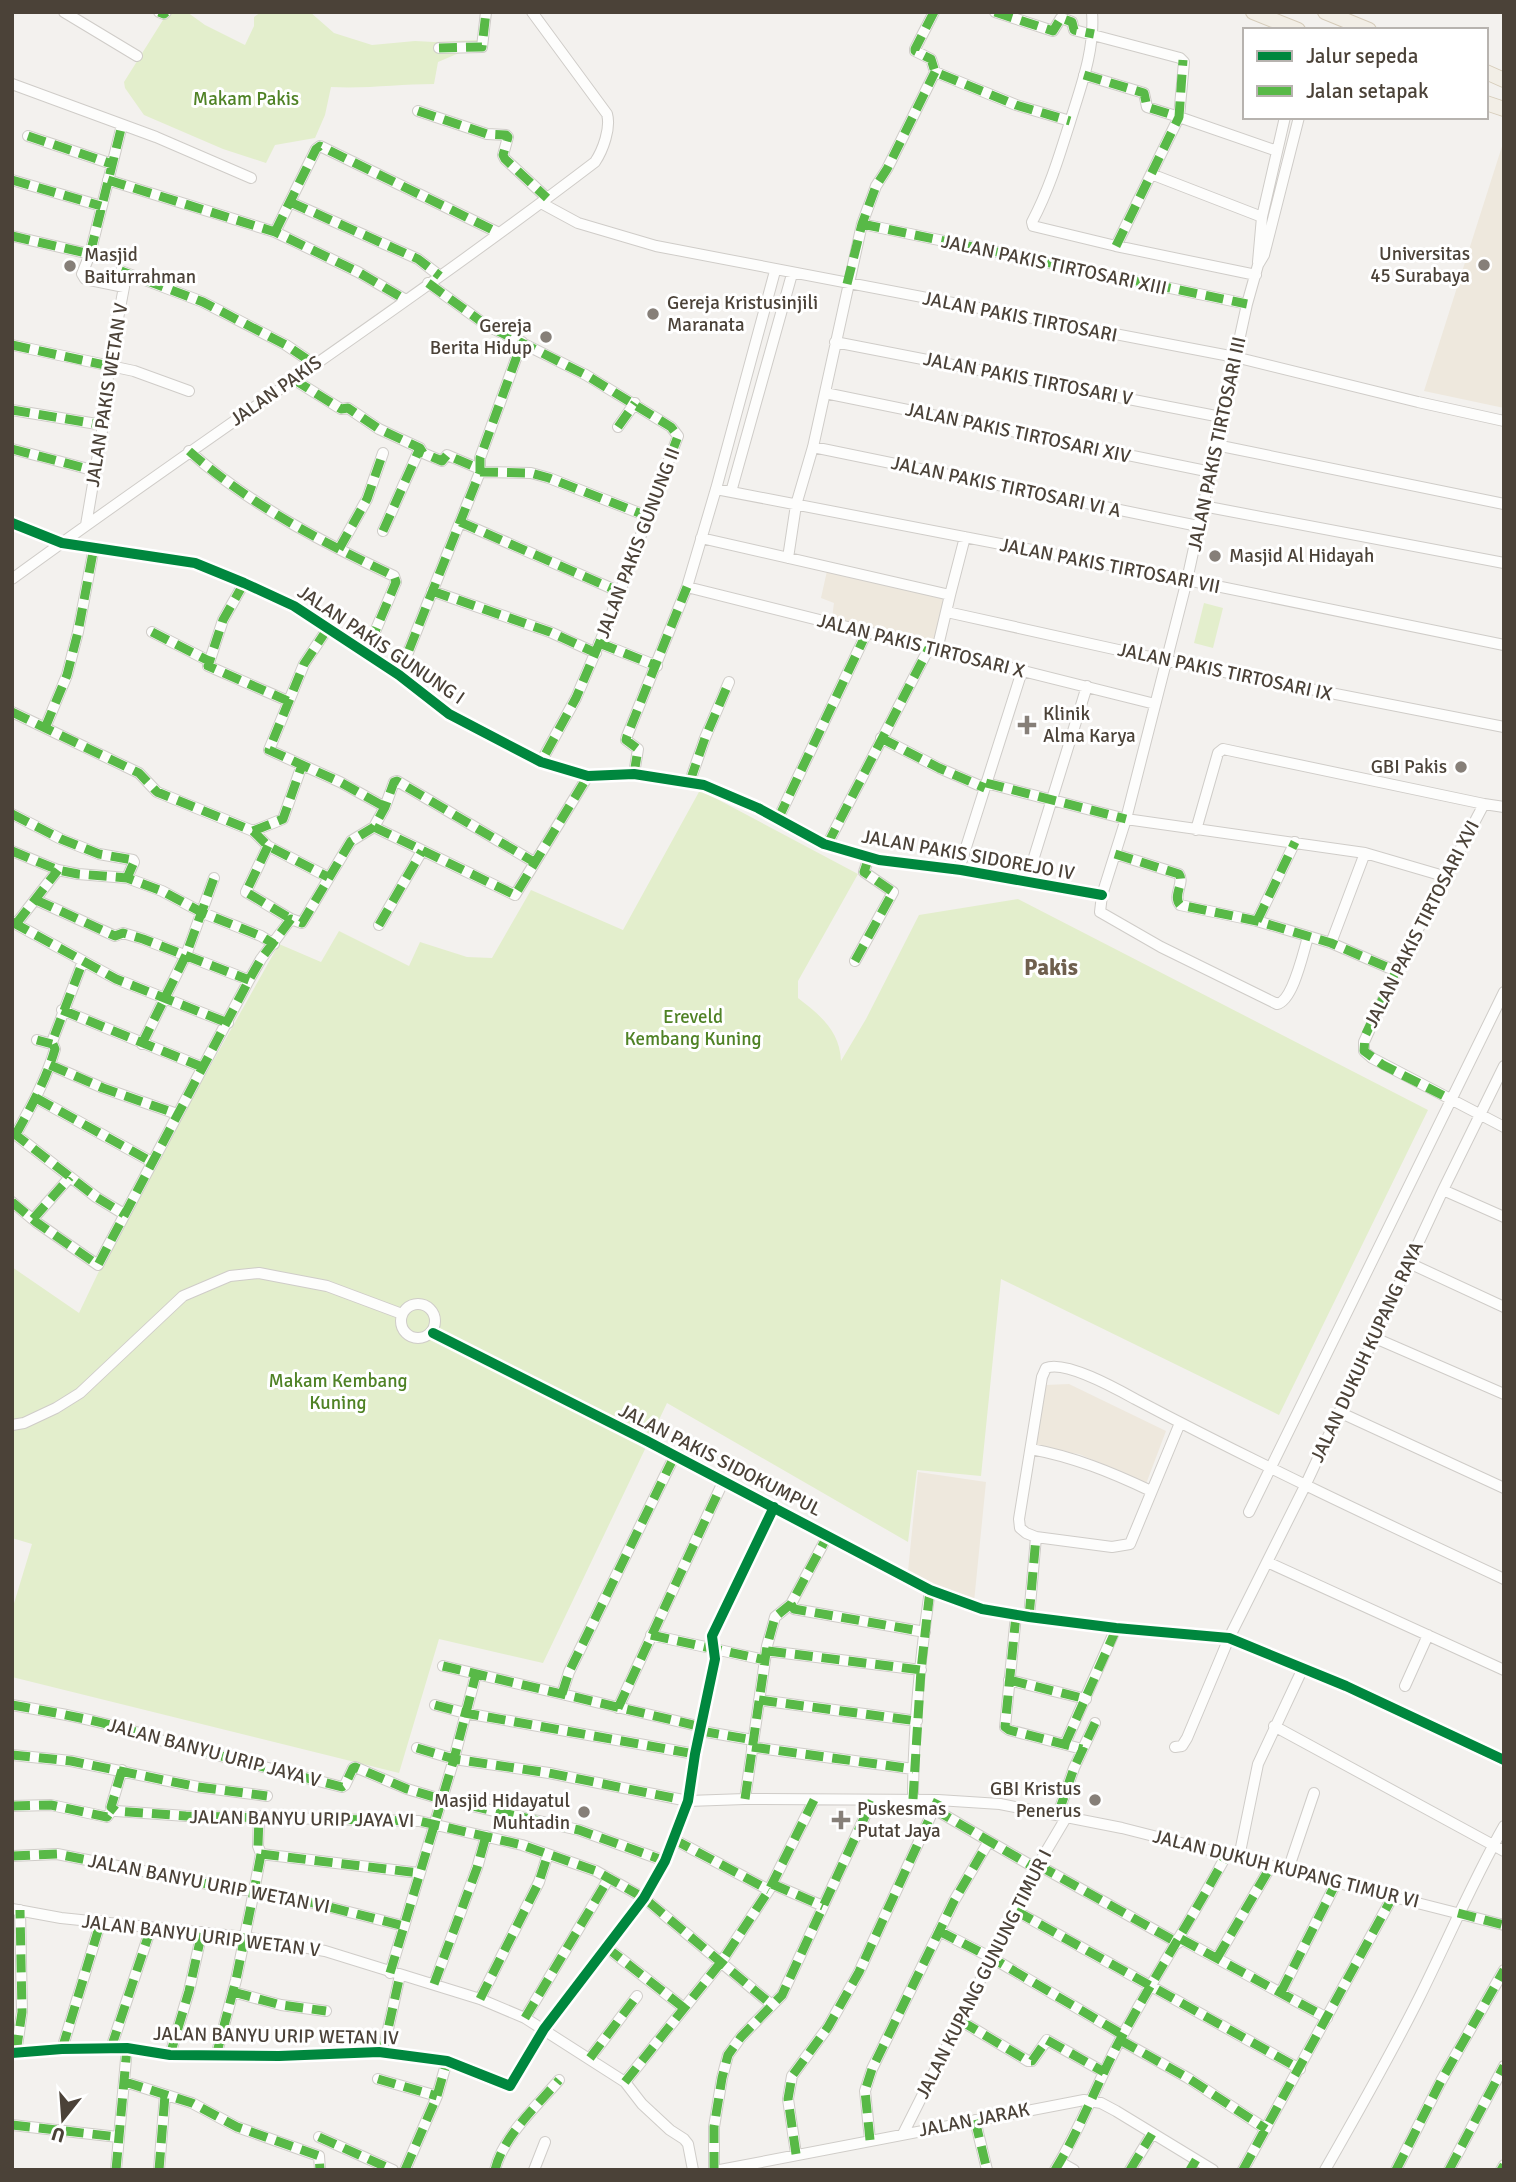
<svg xmlns="http://www.w3.org/2000/svg" width="1516" height="2182" font-family="Signika,sans-serif">
<style>
.education{fill:#eee8dd}
.green{fill:#e3eecc}
.lines{fill:none;stroke-linecap:round;stroke-linejoin:round}
.minor-casing{stroke:#cfccc8;stroke-width:12}
.major-casing{stroke:#d6ccba;stroke-width:16}
.minor{stroke:#fdfdfc;stroke-width:10}
.major{stroke:#f2eee6;stroke-width:14}
.quiet{stroke:#58b947;stroke-width:9;stroke-dasharray:18 9;stroke-linecap:butt}
.cycleway-casing{stroke:#fff;stroke-width:15}
.cycleway{stroke:#00873e;stroke-width:10}
.poi-dot{fill:#867f78;stroke:#fff;stroke-width:2.5}
.labels{text-anchor:middle;dominant-baseline:central;stroke-width:6;stroke-linejoin:round;paint-order:stroke}
.park-label{font-size:19px;fill:#4f8225;stroke:#fff}
.poi-label{font-size:19px;fill:#4b4238;stroke:#fff;text-anchor:end}
.street-label{font-size:19px;fill:#4b4238;stroke:#fff}
.quarter-label{font-size:23px;font-weight:bold;fill:#6f5f4e;stroke:#fff}
</style>
<rect width="100%" height="100%" fill="#f3f1ee"/>
<path class="education" d="M1504,140V408L1424,391Z
M827,571L943,598L937,641L832,618L834,603L821,598Z
M1069,1384L1166,1431L1146,1484L1079,1454L1036,1449L1045,1385Z
M918,1472L986,1482L974,1602L907,1581Z"/>
<path class="green" d="M168,12H187L205,25L245,45L254,26V17L261,12H310L334,33L372,45L415,41L434,42L477,40L478,45L438,62L434,84C400,84 366,89 331,87L325,115L315,138L275,145L266,163L223,149L144,115L125,88L124,82Z
M1204,603L1223,608L1213,648L1194,643Z
M700,790L858,874L798,981V998C820,1015 840,1031 841,1061L866,1019L919,915L1018,899L1428,1110L1279,1415L1001,1279L981,1476L917,1470L908,1542L667,1403L543,1663L439,1639L399,1773L12,1677V1610L32,1544L12,1538V1267L79,1313L121,1225L279,944L321,962L339,931L409,966L420,942L467,957L492,958L531,890L623,930Z"/>
<g class="lines">
<defs>
<path id="minor" d="M64,12L137,56
M159,12L164,14L166,12
M934,12L915,49V51L931,59L935,72L1016,105L1070,121
M995,12L1053,31L1061,18L1072,22L1074,30L1180,58L1184,62L1179,117L1147,107L1144,93L1084,75
M1092,12C1095,50 1081,86 1070,122C1059,157 1049,190 1032,222L1033,226L1116,246L1256,275
M439,48L482,47L486,12
M12,84L156,137L251,178
M418,111L487,134L506,135L508,137L503,155L505,159L547,198
M1299,117L1264,255L1258,265L1247,304L1187,580L1126,819L1102,895L1100,912L1161,947L1277,1004C1293,1001 1303,953 1308,937
M28,136L112,164
M1151,174L1262,217
M12,180L101,206
M108,180L275,232L358,272L406,300
M290,202L418,259L440,276
M541,203L578,223L656,246L1235,357L1418,402L1504,421
M862,224L1247,304
M275,232L316,149L320,146L499,233
M12,236L90,254
M1116,246L1179,117L1277,151
M1258,262L1262,217L1285,117
M121,271L203,302L286,345L314,364
M428,283L486,325L586,375L671,427L678,436L610,618L576,698L541,762
M835,342L1221,417
M12,345L134,371L189,391
M293,379L341,409L348,408L379,429L420,448L423,453L442,461L447,455L480,469
M825,393L1211,472
M12,410L103,425
M618,427L635,403
M1216,445L1504,504
M813,447L1198,526
M12,449L96,471
M189,451C250,505 322,542 394,576L396,582L366,653
M480,472L531,473L549,478L647,516
M716,489L1187,580L1504,645
M731,492L792,274
M1203,506L1504,563
M460,522L620,592
M12,523L62,543L195,563L244,583L294,606L399,675L449,714L541,762L588,776L634,774L704,785L758,808L824,844L879,860L961,870L1102,895
M86,525L103,425L109,366L124,287L85,279L82,274L90,254L122,125
M383,531L420,448
M701,538L950,595L937,650
M339,549L367,499L383,453
M788,558L796,505L813,447L862,224L876,186L887,169L935,72
M12,579C205,438 405,307 595,162C603,150 611,128 607,114L532,12
M244,583L223,620L208,666L288,701
M687,587L1155,704
M432,591L550,632L596,653
M950,595L965,537
M947,612L1168,661L1504,727
M328,628L304,664L269,750L340,782L385,807
M152,632L209,661
M599,643L657,666
M399,675L480,472V458L522,342
M12,712L139,773L157,792L253,831L268,846L328,877
M45,728L67,675L78,632L94,547
M881,738L939,768L985,788
M634,774L638,749L626,740L627,736L687,587L716,489L775,271
M690,781L705,738L729,682
M986,783L1126,819L1365,853L1447,877
M1504,807L1484,804L1396,971L1364,1042V1051L1372,1058L1504,1127
M12,814L61,839L99,854L133,860L134,862L127,878
M778,819L867,632
M374,827L515,895L588,776
M1196,830L1218,753L1223,749L1484,804
M253,831L283,819L302,765
M827,845L929,648
M268,846L246,892L291,919
M12,851L58,870L78,874L127,878L162,891L203,913L261,936L274,944
M1115,854L1179,874C1185,883 1172,896 1180,905L1257,921L1331,943L1396,971
M961,870V863L1022,671
M1026,883L1087,686
M36,900L115,936L123,933L143,939L249,980
M1257,921L1295,842
M12,922L116,979L228,1023
M16,924L58,870
M379,925L422,851
M1331,943L1365,853
M855,961L893,892L864,872L869,857
M62,1010L202,1067
M37,1040L52,1044
M142,1044L186,955L214,878
M50,1065L103,1088L177,1114
M36,1098L152,1162
M12,1132L96,1197L124,1214
M16,1134C31,1107 46,1080 55,1049L52,1042L83,961
M1443,1190L1504,1217
M12,1202L36,1222L98,1265L249,980L261,959L291,919L302,923L351,841L374,827L385,807L394,782L397,781L534,862
M33,1219L70,1177
M1409,1263L1504,1307
M401 1321a17 17 0 1 1 34 0a17 17 0 1 1-34 0Z
M433,1333L645,1440L930,1590L982,1609L1029,1617L1116,1628L1229,1638L1346,1686L1504,1760
M1375,1338L1504,1394
M1339,1412L1504,1488
M1180,1423L1130,1544L1112,1547L1036,1537L1026,1533L1020,1528L1019,1519L1042,1377L1046,1368C1065,1360 1117,1389 1135,1399C1256,1463 1380,1521 1504,1579
M12,1425L24,1423L56,1408L80,1393L183,1296L230,1276L259,1273L327,1286L402,1314
M1031,1449C1074,1457 1111,1472 1151,1491
M1249,1512L1504,992
M1267,1562L1504,1670
M791,1604L794,1609L925,1632
M1016,1615L1005,1727L1009,1730L1082,1749
M1029,1617L1036,1537
M651,1635L765,1660
M768,1651L921,1670
M443,1666L702,1727
M1009,1680L1086,1699
M1405,1686L1428,1635
M562,1694L569,1672L674,1457
M759,1700L917,1721
M12,1705C64,1714 117,1724 166,1742L342,1787L345,1785L353,1768L355,1767L407,1789L441,1799L579,1830L665,1861
M435,1705L465,1713L695,1754
M618,1708L723,1482
M1274,1726L1504,1851
M701,1731L753,1740
M1065,1744L1116,1628
M752,1747L913,1769
M1175,1747L1182,1746L1187,1738L1229,1638L1305,1486L1443,1190L1504,1066
M417,1748L454,1759L549,1773L688,1801L745,1799L938,1800L1000,1804L1122,1828L1504,1925
M12,1755L71,1761L198,1787L267,1796
M122,1770L111,1807L116,1811L186,1816L419,1821L522,1845L596,1871L644,1898L772,2005
M745,1799L767,1646L775,1617L791,1604L828,1535
M913,1801C913,1731 920,1659 930,1590
M12,1806L51,1805L107,1817L113,1809
M934,1809L1037,1869
M1058,1814L1074,1768L1095,1723
M673,1839L769,1890
M261,1854L419,1873
M12,1856L57,1854L218,1886L282,1895L404,1926
M1239,1857L1258,1764L1303,1668
M1038,1865L1178,1943
M1288,1870L1314,1793
M772,1884L823,1906
M12,1909L61,1918L245,1937L325,1951L480,1999L525,2018L625,2082L642,2104L670,2130L684,2139L688,2144L693,2170
M1016,1911L1300,2069
M939,1931L992,1958L1123,2035
M1181,1939L1327,2018
M606,1947L684,2008
M1217,1958L1271,1866
M390,1973L454,1759L476,1674
M434,1984L477,1868L486,1836
M233,1992L281,2005L326,2011
M1281,1992L1336,1883
M480,1999L539,1882L548,1854
M525,2018L609,1878
M961,2021L1028,2061H1032L1047,2040L1104,2072
M1120,2040L1188,2078L1266,2129
M111,2048L151,1928
M62,2049L101,1921
M383,2052L400,1975
M12,2053L62,2049L127,2048L170,2055L279,2056L379,2052L447,2061L510,2086L544,2029L644,1898L665,1861L688,1801L695,1754L715,1659L712,1636L774,1507
M16,2053L22,2012L20,1910
M170,2055L189,1991L202,1932
M216,2056L236,1980L254,1891L261,1854L258,1846L259,1816
M590,2058L637,1996
M378,2079L437,2096
M125,2082L192,2103L237,2127L319,2156L320,2170
M625,2082L722,1961L769,1890L814,1800
M975,2120L987,2170
M12,2125L118,2137
M903,2134L1038,1865L1067,1816
M319,2137L393,2170
M870,2140L865,2091L872,2069L954,1901L989,1841
M796,2154L788,2099L792,2076L828,2027L859,1972L938,1800
M1060,2162L1074,2170
M116,2170L127,2048
M159,2170L165,2095
M405,2170L437,2096L447,2061
M495,2170C503,2136 537,2106 559,2080
M534,2170L545,2142
M714,2170V2127L722,2078L728,2055L741,2037L782,1995L872,1801
M720,2170L1084,2100L1101,2103L1116,2111L1213,2170
M1055,2170C1081,2128 1097,2083 1120,2040C1154,1977 1193,1917 1227,1854
M1130,2170L1152,2134
M1243,2170L1393,1896
M1325,2170C1357,2114 1389,2058 1418,2000C1447,1942 1472,1882 1504,1826
M1396,2170L1441,2081L1504,1970
M1449,2170L1504,2066
M1501,2170L1504,2165"/>
<path id="major" d="M1253,12L1298,30
M1325,12L1369,30
M1486,72L1504,80
M1486,103L1504,109"/>
</defs>
<use href="#minor" class="minor-casing"/>
<use href="#major" class="major-casing"/>
<use href="#minor" class="minor"/>
<use href="#major" class="major"/>
<path class="quiet" d="M159,12L164,14L166,12
M934,12L915,49V51L931,59L935,72L1016,105L1070,121
M995,12L1053,31L1061,18L1072,22L1074,30L1094,34
M439,48L482,47L486,12
M1084,75L1144,93L1147,107L1179,117L1183,60
M418,111L487,134L506,135L508,137L503,155L505,159L547,198
M28,136L112,164
M12,180L101,206
M108,180L275,232L358,272L406,300
M290,202L418,259L440,276
M862,224L1247,304
M275,232L316,149L320,146L499,233
M12,236L90,254L122,125
M1116,246L1179,117
M121,271L203,302L286,345L314,364
M428,283L486,325L586,375L671,427L678,436L610,618L576,698L541,762
M847,284L862,224L876,186L887,169L935,72
M12,345L109,366
M293,379L341,409L348,408L379,429L420,448L423,453L442,461L447,455L480,469
M12,410L103,425
M618,427L635,403
M12,449L96,471
M189,451C250,505 322,542 394,576L396,582L366,653
M480,472L531,473L549,478L647,516
M460,522L620,592
M383,531L420,448
M339,549L367,499L383,453
M244,583L223,620L208,666L288,701
M432,591L550,632L596,653
M328,628L304,664L269,750L340,782L385,807
M152,632L209,661
M599,643L657,666
M399,675L480,472V458L522,342
M12,712L139,773L157,792L253,831L268,846L328,877
M45,728L67,675L78,632L94,547
M881,738L939,768L985,788
M634,774L638,749L626,740L627,736L687,587
M690,781L705,738L729,682
M986,783L1126,819
M12,814L61,839L99,854L133,860L134,862L127,878
M778,819L867,632
M374,827L515,895L588,776
M253,831L283,819L302,765
M827,845L929,648
M268,846L246,892L291,919
M12,851L58,870L78,874L127,878L162,891L203,913L261,936L274,944
M1115,854L1179,874C1185,883 1172,896 1180,905L1257,921L1331,943L1396,971L1365,1036L1364,1051L1383,1065L1450,1099
M36,900L115,936L123,933L143,939L249,980
M1257,921L1295,842
M12,922L116,979L228,1023
M16,924L58,870
M379,925L422,851
M855,961L893,892L864,872L869,857
M62,1010L202,1067
M37,1040L52,1044
M142,1044L186,955L214,878
M50,1065L103,1088L177,1114
M36,1098L152,1162
M12,1132L96,1197L124,1214
M16,1134C31,1107 46,1080 55,1049L52,1042L83,961
M12,1202L36,1222L98,1265L249,980L261,959L291,919L302,923L351,841L374,827L385,807L394,782L397,781L534,862
M33,1219L70,1177
M791,1604L794,1609L925,1632
M1016,1615L1005,1727L1009,1730L1082,1749
M1029,1617L1036,1537
M651,1635L765,1660
M768,1651L921,1670
M443,1666L702,1727
M1009,1680L1086,1699
M562,1694L569,1672L674,1457
M759,1700L917,1721
M12,1705C64,1714 117,1724 166,1742L342,1787L345,1785L353,1768L355,1767L407,1789L441,1799L579,1830L665,1861
M435,1705L465,1713L695,1754
M618,1708L723,1482
M701,1731L753,1740
M1065,1744L1115,1632
M752,1747L913,1769
M417,1748L454,1759L549,1773L688,1801
M12,1755L71,1761L198,1787L267,1796
M122,1770L111,1807L116,1811L186,1816L419,1821L522,1845L596,1871L644,1898L772,2005
M745,1799L767,1646L775,1617L791,1604L828,1535
M913,1799L921,1670L930,1590
M12,1806L51,1805L107,1817L113,1809
M934,1809L1037,1869
M1058,1814L1074,1768L1095,1723
M673,1839L769,1890
M261,1854L419,1873
M12,1856L57,1854L218,1886L282,1895L404,1926
M1038,1865L1178,1943
M772,1884L823,1906
M1016,1911L1300,2069
M1458,1913L1504,1925
M939,1931L992,1958L1123,2035
M1181,1939L1327,2018
M606,1947L684,2008
M1217,1958L1271,1866
M390,1973L454,1759L476,1674
M434,1984L477,1868L486,1836
M233,1992L281,2005L326,2011
M1281,1992L1336,1883
M480,1999L539,1882L548,1854
M525,2018L609,1878
M961,2021L1028,2061H1032L1047,2040L1104,2072
M1120,2040L1188,2078L1266,2129
M111,2048L151,1928
M62,2049L101,1921
M383,2052L400,1975
M16,2053L22,2012L20,1910
M170,2055L189,1991L202,1932
M216,2056L236,1980L254,1891L261,1854L258,1846L259,1816
M590,2058L637,1996
M378,2079L437,2096
M125,2082L192,2103L237,2127L319,2156L320,2170
M625,2082L722,1961L769,1890L814,1800
M975,2120L987,2170
M12,2125L118,2137
M319,2137L393,2170
M870,2140L865,2091L872,2069L954,1901L989,1841
M796,2154L788,2099L792,2076L828,2027L859,1972L938,1800
M116,2170L127,2048H130
M159,2170L165,2095
M405,2170L437,2096L447,2061
M495,2170C503,2136 537,2106 559,2080
M714,2170V2127L722,2078L728,2055L741,2037L782,1995L872,1801
M1055,2170C1081,2128 1097,2083 1120,2040C1154,1977 1193,1917 1227,1854
M1130,2170L1152,2134
M1190,2170L1196,2160
M1243,2170L1393,1896
M1396,2170L1441,2081L1504,1970
M1449,2170L1504,2066
M1501,2170L1504,2165"/>
<defs>
<path id="cycleway" d="M12,523L62,543L195,563L244,583L294,606L399,675L449,714L541,762L588,776L634,774L704,785L758,808L824,844L879,860L961,870L1102,895
M433,1333L645,1440L930,1590L982,1609L1029,1617L1116,1628L1229,1638L1346,1686L1504,1760
M12,2053L62,2049L127,2048L170,2055L279,2056L379,2052L447,2061L510,2086L544,2029L644,1898L665,1861L688,1801L695,1754L715,1659L712,1636L774,1507"/>
</defs>
<use href="#cycleway" class="cycleway-casing"/>
<use href="#cycleway" class="cycleway"/>
</g>
<g class="poi-dot">
<circle cx="1484" cy="265" r="7"/>
<circle cx="70" cy="266" r="7"/>
<circle cx="653" cy="314" r="7"/>
<circle cx="546" cy="337" r="7"/>
<circle cx="1215" cy="556" r="7"/>
<path d="M1023.5 714.5h7v7h7v7h-7v7h-7v-7h-7v-7h7z"/>
<circle cx="1461" cy="767" r="7"/>
<circle cx="1095" cy="1800" r="7"/>
<circle cx="584" cy="1812" r="7"/>
<path d="M837.5 1809.5h7v7h7v7h-7v7h-7v-7h-7v-7h7z"/>
</g>
<g class="labels">
<g class="park-label">
<text x="246" y="99">Makam Pakis</text>
<text x="693" y="1017">Ereveld<tspan x="693" dy="22">Kembang Kuning</tspan></text>
<text x="338" y="1381">Makam Kembang<tspan x="338" dy="22">Kuning</tspan></text>
</g>
<g class="poi-label">
<text x="1470" y="254">Universitas<tspan x="1470" dy="22">45 Surabaya</tspan></text>
<text x="84" y="255" text-anchor="start">Masjid<tspan x="84" dy="22">Baiturrahman</tspan></text>
<text x="667" y="303" text-anchor="start">Gereja Kristusinjili<tspan x="667" dy="22">Maranata</tspan></text>
<text x="532" y="326">Gereja<tspan x="532" dy="22">Berita Hidup</tspan></text>
<text x="1229" y="556" text-anchor="start">Masjid Al Hidayah</text>
<text x="1043" y="714" text-anchor="start">Klinik<tspan x="1043" dy="22">Alma Karya</tspan></text>
<text x="1447" y="767">GBI Pakis</text>
<text x="1081" y="1789">GBI Kristus<tspan x="1081" dy="22">Penerus</tspan></text>
<text x="570" y="1801">Masjid Hidayatul<tspan x="570" dy="22">Muhtadin</tspan></text>
<text x="857" y="1809" text-anchor="start">Puskesmas<tspan x="857" dy="22">Putat Jaya</tspan></text>
</g>
<g class="street-label">
<text transform="translate(1054 265) rotate(12)">JALAN PAKIS TIRTOSARI XIII</text>
<text transform="translate(1020 317) rotate(11)">JALAN PAKIS TIRTOSARI</text>
<text transform="translate(1028 379) rotate(11)">JALAN PAKIS TIRTOSARI V</text>
<text transform="translate(276 391) rotate(-35)">JALAN PAKIS</text>
<text transform="translate(107 395) rotate(-81)">JALAN PAKIS WETAN V</text>
<text transform="translate(1018 433) rotate(12)">JALAN PAKIS TIRTOSARI XIV</text>
<text transform="translate(1217 444) rotate(-78)">JALAN PAKIS TIRTOSARI III</text>
<text transform="translate(1006 487) rotate(12)">JALAN PAKIS TIRTOSARI VI A</text>
<text transform="translate(638 543) rotate(-69)">JALAN PAKIS GUNUNG II</text>
<text transform="translate(1110 566) rotate(11)">JALAN PAKIS TIRTOSARI VII</text>
<text transform="translate(381 645) rotate(34)">JALAN PAKIS GUNUNG I</text>
<text transform="translate(921 646) rotate(14)">JALAN PAKIS TIRTOSARI X</text>
<text transform="translate(1225 672) rotate(12)">JALAN PAKIS TIRTOSARI IX</text>
<text transform="translate(968 855) rotate(10)">JALAN PAKIS SIDOREJO IV</text>
<text transform="translate(1422 924) rotate(-63)">JALAN PAKIS TIRTOSARI XVI</text>
<text transform="translate(1367 1352) rotate(-65)">JALAN DUKUH KUPANG RAYA</text>
<text transform="translate(720 1460) rotate(27)">JALAN PAKIS SIDOKUMPUL</text>
<text transform="translate(214 1753) rotate(15)">JALAN BANYU URIP JAYA V</text>
<text transform="translate(302 1819) rotate(1)">JALAN BANYU URIP JAYA VI</text>
<text transform="translate(1286 1869) rotate(14)">JALAN DUKUH KUPANG TIMUR VI</text>
<text transform="translate(209 1884) rotate(11)">JALAN BANYU URIP WETAN VI</text>
<text transform="translate(201 1936) rotate(7)">JALAN BANYU URIP WETAN V</text>
<text transform="translate(984 1974) rotate(-63)">JALAN KUPANG GUNUNG TIMUR I</text>
<text transform="translate(276 2036) rotate(1)">JALAN BANYU URIP WETAN IV</text>
<text transform="translate(974 2120) rotate(-11)">JALAN JARAK</text>
</g>
<g class="quarter-label">
<text x="1051" y="967">Pakis</text>
</g>
</g>
<rect width="1516" height="2182" fill="none" stroke="#4b4238" stroke-width="28"/>
<rect x="1243" y="28" width="245" height="91" fill="#ffffff" stroke="#b7b3af" stroke-width="2"/>
<rect x="1257" y="51" width="35" height="10" fill="#00873e" stroke="#b7b3af" stroke-width="2"/>
<text x="1306" y="63" font-size="21" fill="#4b4238">Jalur sepeda</text>
<rect x="1257" y="86" width="35" height="10" fill="#58b947" stroke="#b7b3af" stroke-width="2"/>
<text x="1306" y="98" font-size="21" fill="#4b4238">Jalan setapak</text>
<g transform="translate(63 2119) rotate(197)" stroke="#ffffff" stroke-width="5" paint-order="stroke">
<path d="M0-5L12 26L0 18L-12 26Z" fill="#4b4238"/>
<text y="-10" font-size="19" font-weight="bold" text-anchor="middle" fill="#4b4238">U</text>
</g>
</svg>
